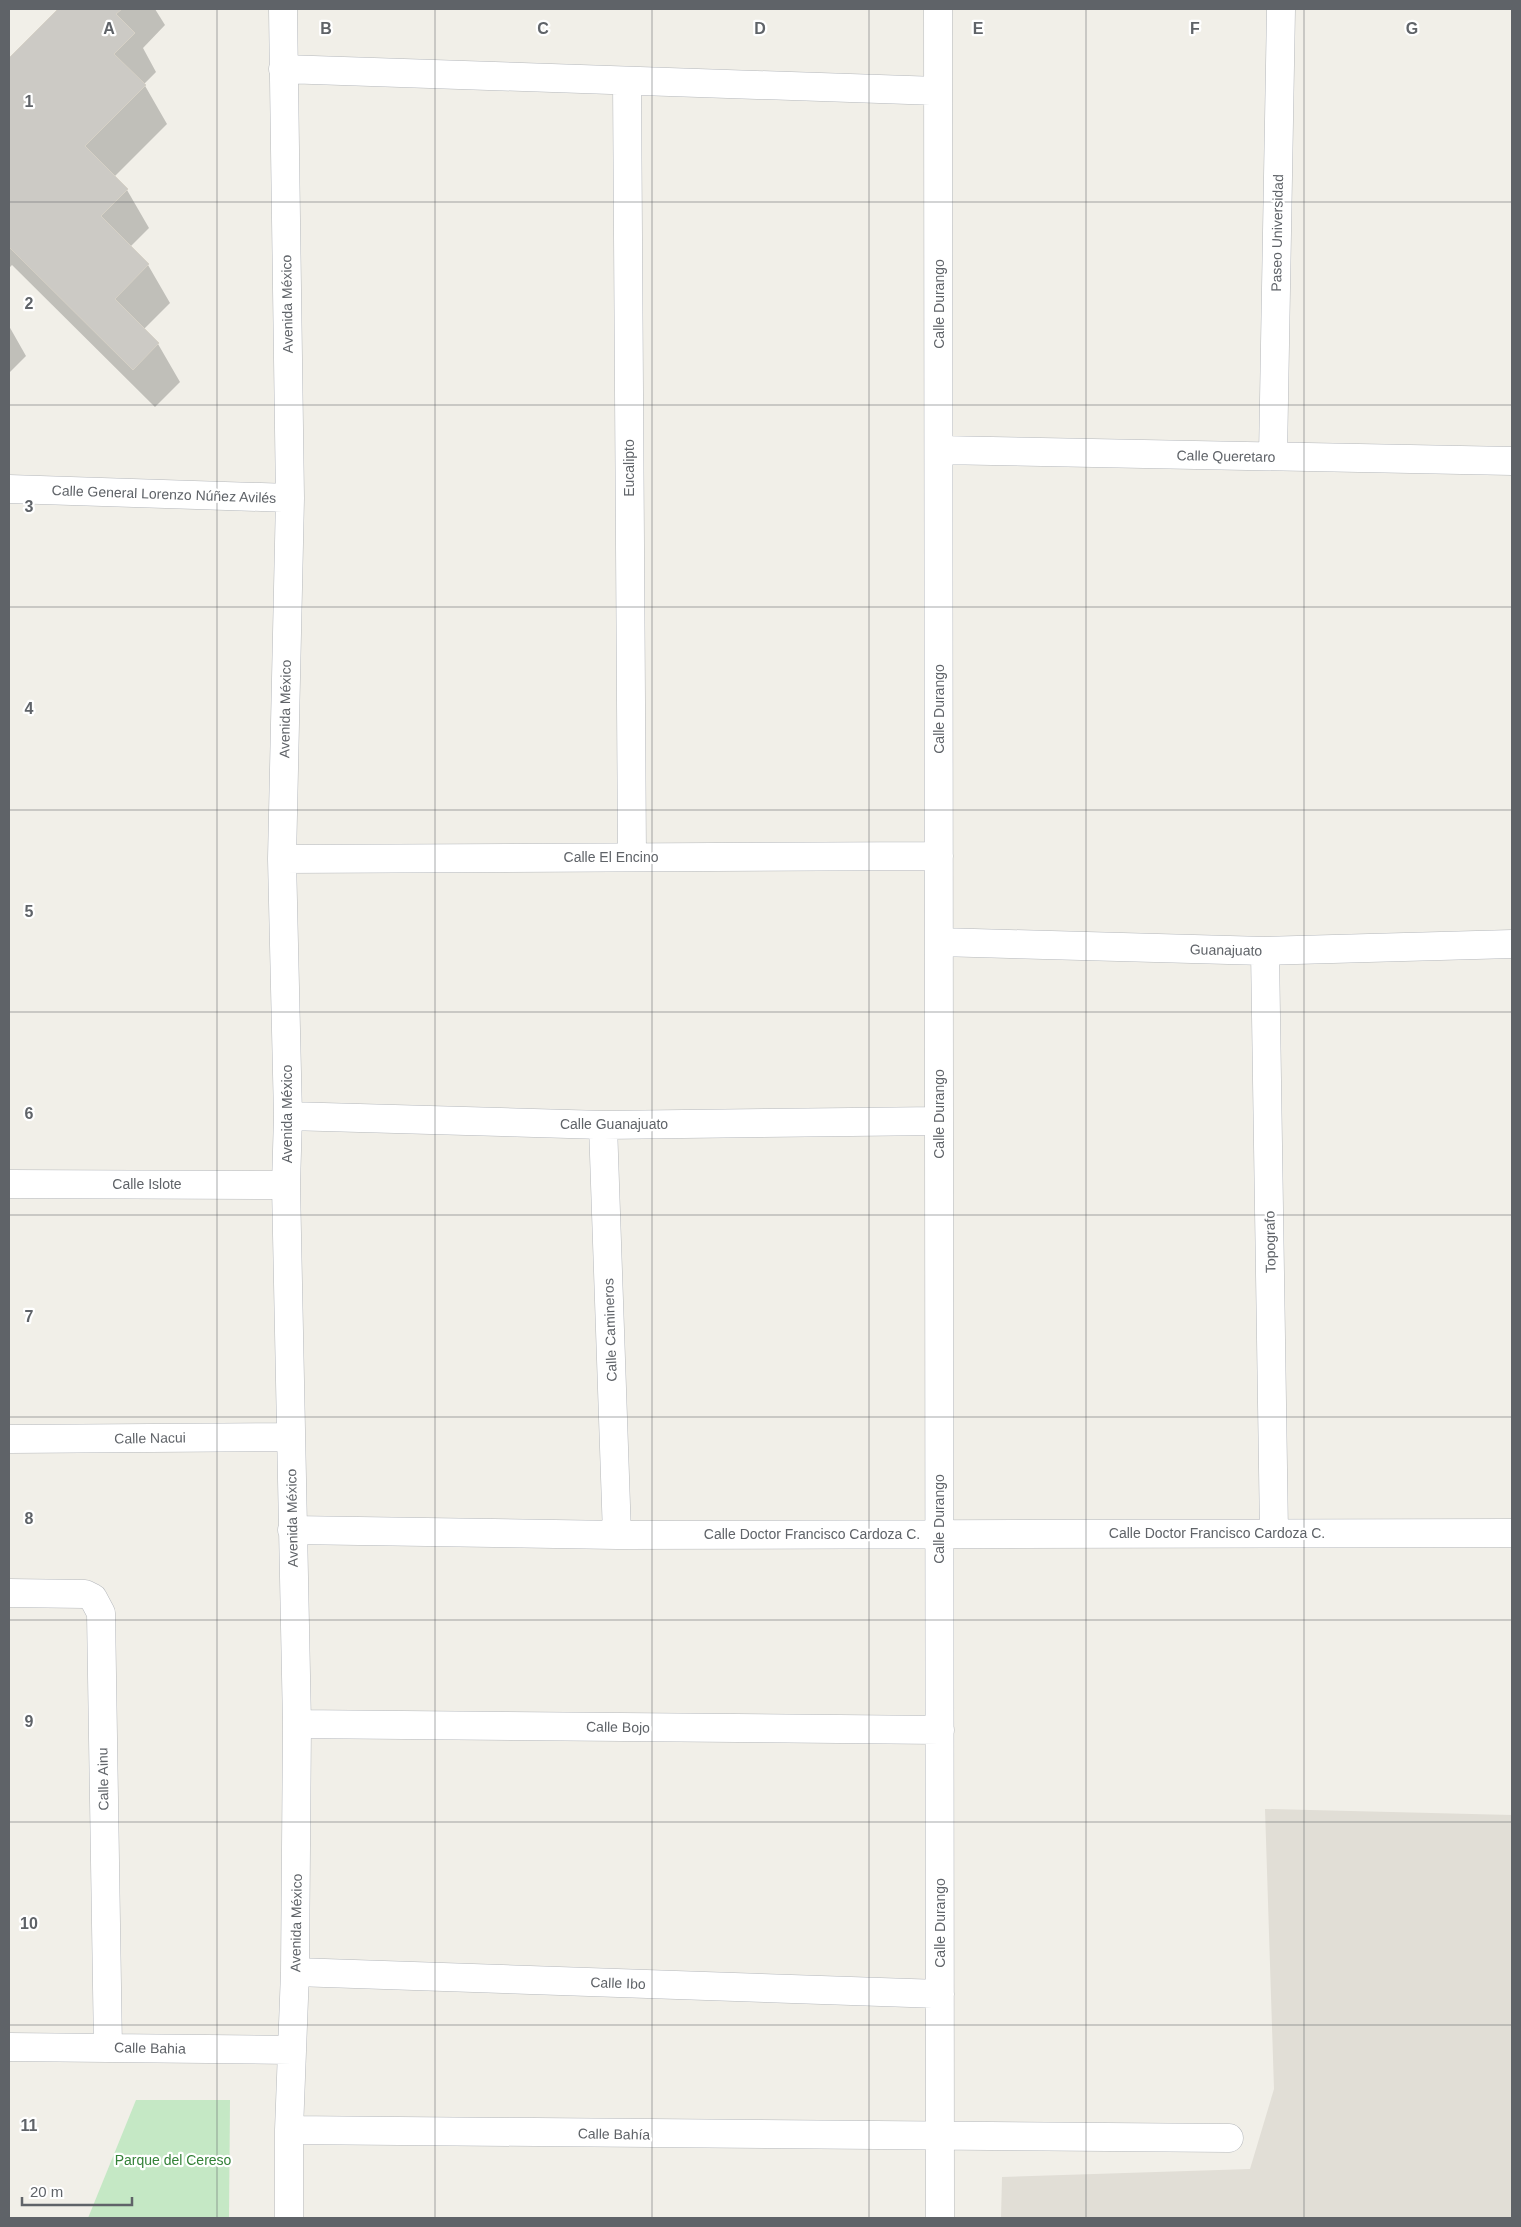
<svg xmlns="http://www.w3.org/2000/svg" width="1521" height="2227" font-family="Arial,sans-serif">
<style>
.education{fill:#e1ded6}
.green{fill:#c5e8c5}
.shadow{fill:#0003}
.building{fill:#cccac5;stroke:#d6d1c6}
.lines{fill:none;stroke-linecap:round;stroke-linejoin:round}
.minor-casing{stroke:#b5b8bc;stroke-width:29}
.minor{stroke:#fff;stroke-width:28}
.grid{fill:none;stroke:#5f6368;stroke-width:1;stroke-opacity:0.55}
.labels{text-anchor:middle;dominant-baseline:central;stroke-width:4.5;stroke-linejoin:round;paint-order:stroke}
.street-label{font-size:14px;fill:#5f6368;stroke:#fff}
.park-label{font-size:14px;fill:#348238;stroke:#fff}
.grid-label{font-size:16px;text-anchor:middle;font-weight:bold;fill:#5f6368;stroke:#fff;stroke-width:4.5;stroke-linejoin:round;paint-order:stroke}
</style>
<rect width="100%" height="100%" fill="#f1efe8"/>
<path class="education" d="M1265,1809L1512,1815V2218H1001L1002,2177L1250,2169L1274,2089Z"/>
<path class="green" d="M136,2100H230L229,2218H88Z"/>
<path class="shadow" d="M60,9H155L165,25L143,48L156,72L144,84L167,124L114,177L127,190L149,228L130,247L148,265L170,303L144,329L158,344L180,382L155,407L12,265L9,268V60Z
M9,326L26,356L9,373Z"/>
<path class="building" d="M58,9H122L116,14L135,33L114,54L146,85L85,146L128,189L101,216L149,264L115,299L159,343L133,370L9,247V58Z"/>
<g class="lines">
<defs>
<path id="minor" d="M283,9L290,498L282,859L288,1116L286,1185L297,1724L295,1972L289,2130V2218
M938,9L940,2218
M283,69L938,91
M627,81L632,856
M939,450L1512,461
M1273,456L1281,9
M9,489L290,498
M282,859L939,856
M939,942L1265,951L1512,944
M1265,951L1274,1532
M288,1116L603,1125L939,1121
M603,1125L617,1535
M9,1184L286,1185
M9,1439L291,1437
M292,1530L617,1535L1512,1533
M9,1593L85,1594L93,1598L101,1613L108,2048
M297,1724L940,1730
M295,1972L940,1994
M9,2047L292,2050
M289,2130L1229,2138"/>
</defs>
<use href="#minor" class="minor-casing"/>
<use href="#minor" class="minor"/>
</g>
<path class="grid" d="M217,9V2218M435,9V2218M652,9V2218M869,9V2218M1086,9V2218M1304,9V2218M9,202H1512M9,405H1512M9,607H1512M9,810H1512M9,1012H1512M9,1215H1512M9,1417H1512M9,1620H1512M9,1822H1512M9,2025H1512"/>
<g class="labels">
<g class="street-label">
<text transform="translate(1277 233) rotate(-89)">Paseo Universidad</text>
<text transform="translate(287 304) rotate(-91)">Avenida México</text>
<text transform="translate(939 304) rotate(-90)">Calle Durango</text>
<text transform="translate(1226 456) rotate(1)">Calle Queretaro</text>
<text transform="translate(629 468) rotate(-90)">Eucalipto</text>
<text transform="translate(164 494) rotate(2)">Calle General Lorenzo Núñez Avilés</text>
<text transform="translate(285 709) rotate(-89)">Avenida México</text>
<text transform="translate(939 709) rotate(-90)">Calle Durango</text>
<text x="611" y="857">Calle El Encino</text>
<text transform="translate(1226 950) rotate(1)">Guanajuato</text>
<text transform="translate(287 1114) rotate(-90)">Avenida México</text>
<text transform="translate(939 1114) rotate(-90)">Calle Durango</text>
<text x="614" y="1124">Calle Guanajuato</text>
<text x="147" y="1184">Calle Islote</text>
<text transform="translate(1270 1242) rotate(-91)">Topografo</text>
<text transform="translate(610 1330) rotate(-92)">Calle Camineros</text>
<text transform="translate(150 1438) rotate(-1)">Calle Nacui</text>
<text transform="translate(292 1518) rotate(-91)">Avenida México</text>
<text transform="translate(939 1519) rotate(-90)">Calle Durango</text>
<text x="1217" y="1533">Calle Doctor Francisco Cardoza C.</text>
<text x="812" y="1534">Calle Doctor Francisco Cardoza C.</text>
<text transform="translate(618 1727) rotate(1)">Calle Bojo</text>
<text transform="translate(103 1779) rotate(-91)">Calle Ainu</text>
<text transform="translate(296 1923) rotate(-89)">Avenida México</text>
<text transform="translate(940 1923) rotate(-90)">Calle Durango</text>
<text transform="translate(618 1983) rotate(2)">Calle Ibo</text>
<text transform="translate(150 2048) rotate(1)">Calle Bahia</text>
<text transform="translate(614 2134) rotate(1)">Calle Bahía</text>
</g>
<g class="park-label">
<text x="173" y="2160">Parque del Cereso</text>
</g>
</g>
<g class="grid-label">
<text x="109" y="34">A</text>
<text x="326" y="34">B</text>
<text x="543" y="34">C</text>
<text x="760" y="34">D</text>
<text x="978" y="34">E</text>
<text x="1195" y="34">F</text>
<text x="1412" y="34">G</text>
<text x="29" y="107">1</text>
<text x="29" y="309">2</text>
<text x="29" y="512">3</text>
<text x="29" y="714">4</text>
<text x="29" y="917">5</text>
<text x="29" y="1119">6</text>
<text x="29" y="1322">7</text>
<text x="29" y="1524">8</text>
<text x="29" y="1727">9</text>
<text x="29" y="1929">10</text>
<text x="29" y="2131">11</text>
</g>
<rect width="1521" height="2227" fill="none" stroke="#5f6368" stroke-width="20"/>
<path d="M22 2197v8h110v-8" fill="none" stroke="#5f6368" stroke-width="2.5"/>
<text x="30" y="2197" font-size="15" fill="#5f6368" stroke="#ffffff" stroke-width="4" paint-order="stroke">20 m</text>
</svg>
